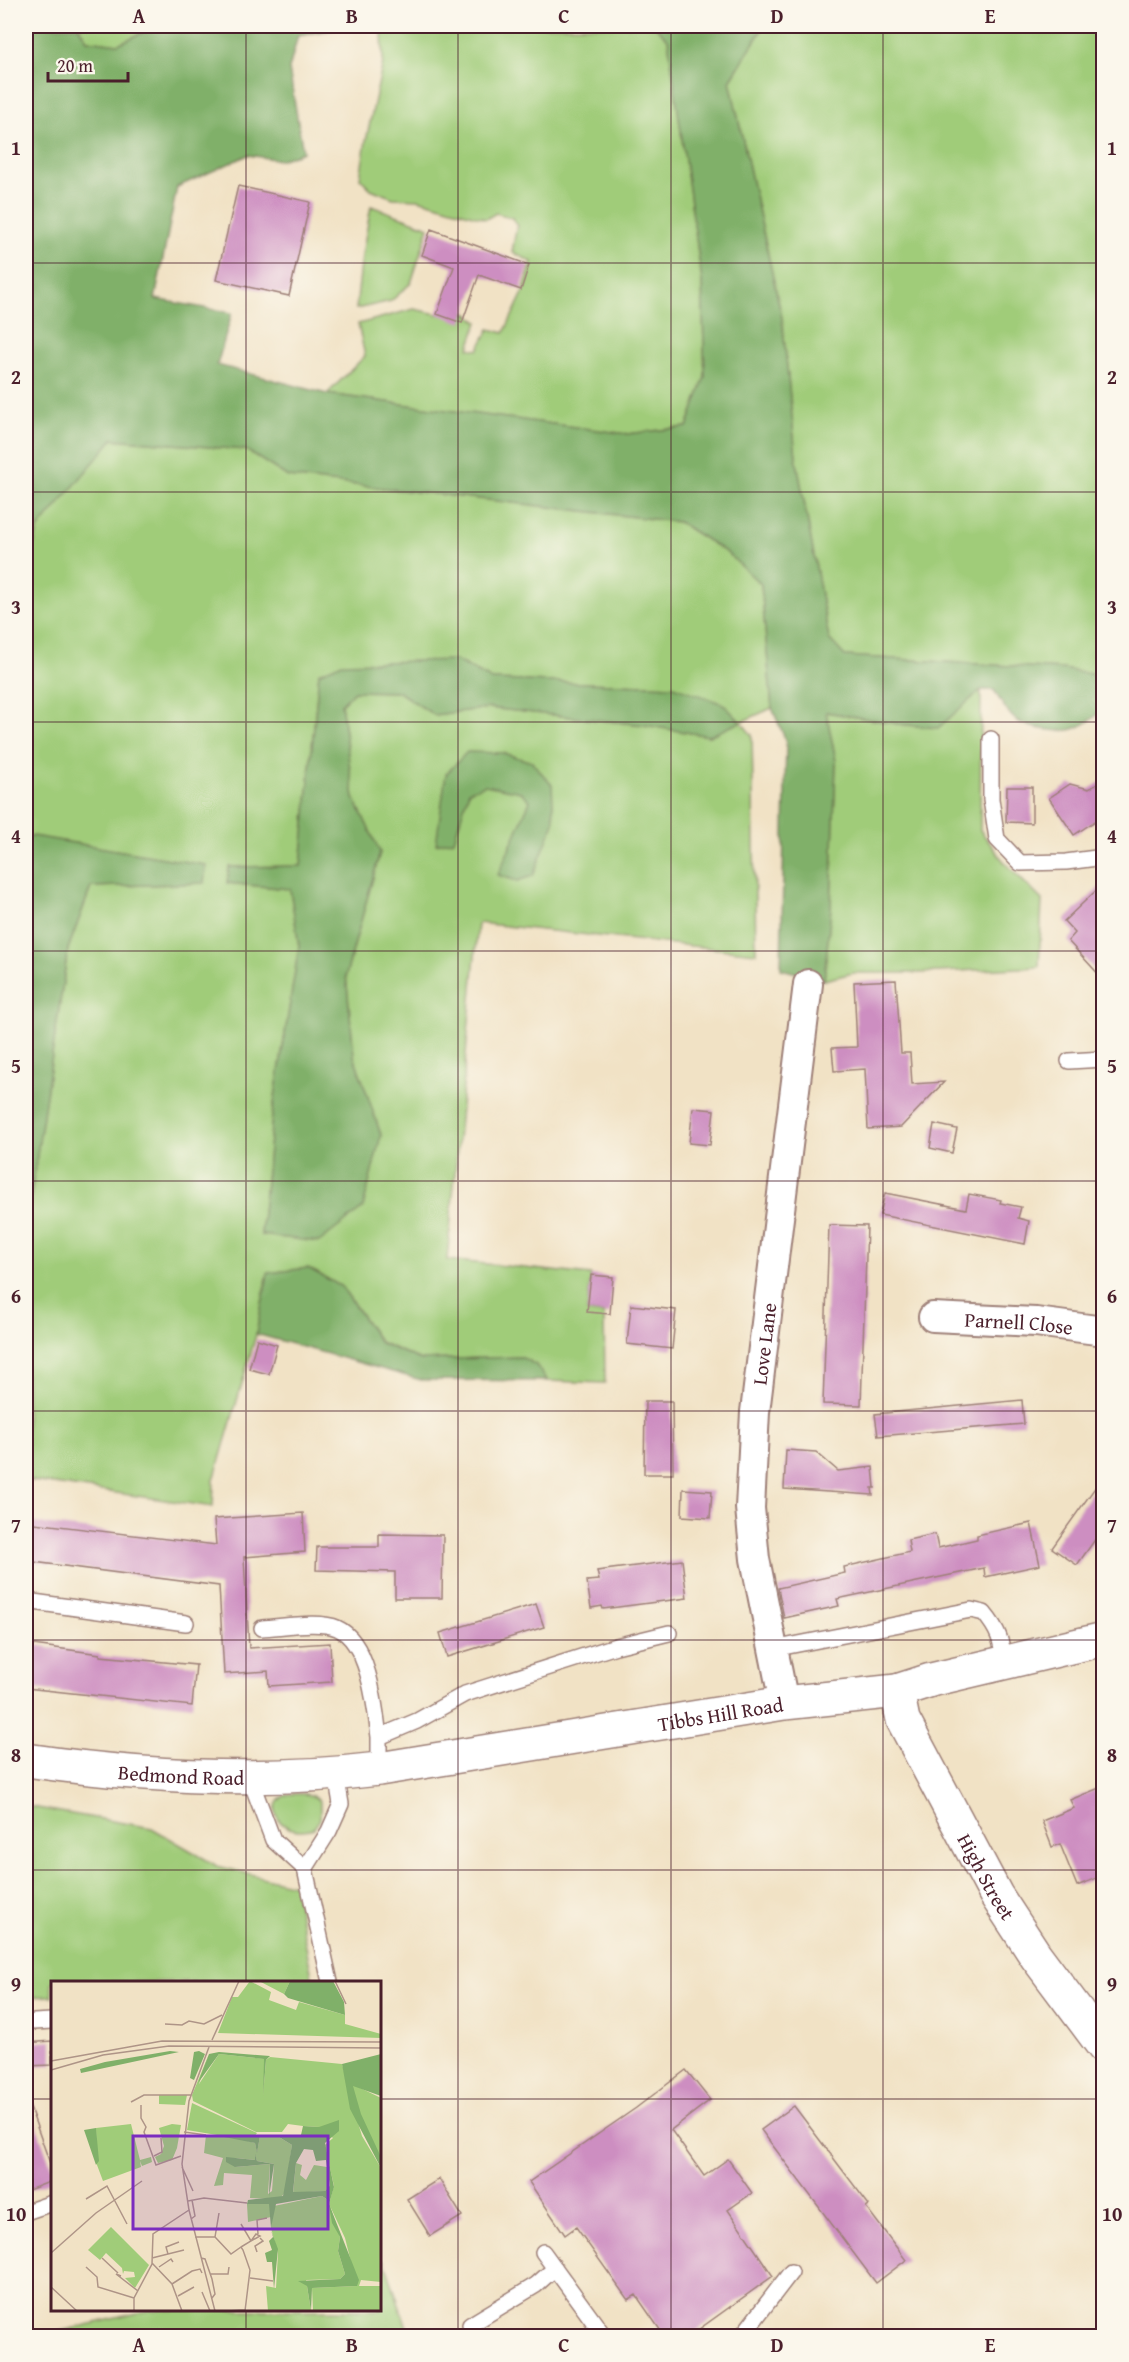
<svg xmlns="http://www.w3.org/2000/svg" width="1129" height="2362" font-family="'Gentium Book Plus',serif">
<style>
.green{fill:#a0cc79;stroke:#757652;stroke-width:1.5;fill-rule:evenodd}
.forest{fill:#80b069;stroke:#65684a;stroke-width:1.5}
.building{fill:#cd8ec1}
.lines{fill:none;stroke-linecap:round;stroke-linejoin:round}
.service-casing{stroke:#9e8078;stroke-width:18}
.minor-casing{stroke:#9e8078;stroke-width:32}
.tertiary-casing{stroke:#9e8078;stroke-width:36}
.service{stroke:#fff;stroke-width:15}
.minor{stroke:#fff;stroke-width:28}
.tertiary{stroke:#fff;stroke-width:33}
.grid{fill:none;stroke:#4a1f2b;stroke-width:1.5;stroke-opacity:0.55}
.labels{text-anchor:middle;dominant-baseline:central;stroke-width:4.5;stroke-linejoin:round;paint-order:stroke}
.street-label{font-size:20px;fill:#4a1f2b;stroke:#fbf7ec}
.inset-road{fill:none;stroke:#ae9487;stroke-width:1.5}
.view{fill:#7b2cbf;fill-opacity:0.15;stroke:#7b2cbf;stroke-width:3}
.inset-edge{fill:none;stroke:#4a1f2b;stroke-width:3}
.neatline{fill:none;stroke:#4a1f2b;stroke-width:2}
.grid-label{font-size:20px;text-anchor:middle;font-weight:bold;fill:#4a1f2b}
</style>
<rect width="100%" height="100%" fill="#fbf7ec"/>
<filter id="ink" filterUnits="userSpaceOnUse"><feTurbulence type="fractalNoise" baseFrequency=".0167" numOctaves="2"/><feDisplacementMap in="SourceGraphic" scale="12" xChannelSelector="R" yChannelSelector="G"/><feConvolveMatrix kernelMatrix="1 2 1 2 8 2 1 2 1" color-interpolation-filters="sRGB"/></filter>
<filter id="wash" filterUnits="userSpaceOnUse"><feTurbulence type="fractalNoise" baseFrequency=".008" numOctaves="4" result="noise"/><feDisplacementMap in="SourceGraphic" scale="24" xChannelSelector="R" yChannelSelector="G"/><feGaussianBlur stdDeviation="1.35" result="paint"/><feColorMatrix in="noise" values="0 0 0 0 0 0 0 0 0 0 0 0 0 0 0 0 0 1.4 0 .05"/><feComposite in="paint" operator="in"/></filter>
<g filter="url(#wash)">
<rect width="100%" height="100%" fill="#f1e2c5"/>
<path class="green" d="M78,26H157L118,44L87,40Z
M382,26H655L668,39L702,281L705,377L687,427L627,434L327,394L365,356L358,324L414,309L437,314L465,312L478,322L469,348L478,350L489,329L504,333L523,293L532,262L512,252L517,225L512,218L496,213L486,219L418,199L393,198L371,189L360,178L366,141L383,62Z
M764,26H1103V676L1062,669L844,656L829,639L796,457L782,318L730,81Z
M371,206L429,227L411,283L391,301L356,309L362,255Z
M112,439L246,450L288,477L678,522L726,552L761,584L772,708L741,722L752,735L756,953L478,923L447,1260L591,1275L587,1312L604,1314L605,1383L547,1381L536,1365L521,1357L421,1360L380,1342L342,1287L308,1268L268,1273L256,1335L214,1480L213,1507L26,1480V1228L68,949L91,887L203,883L206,865L26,835V721L31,660L26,637V571L38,529ZM455,660L492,680L674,686L709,736L644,725L489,708L434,715L399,692L354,691L341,704L354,798L380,852L346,975L354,1056L381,1135L261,1235L272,1116L299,946L290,889L228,883L229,867L301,866L319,672Z
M981,690L980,830L1005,863L1042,900L1039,967L918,973H853L824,980L831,907L836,761L826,712L898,724L937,728Z
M289,1794C302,1794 312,1792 320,1802V1819L314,1828C278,1839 262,1803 289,1794Z
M26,1806L152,1828L217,1866L294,1885L313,1982H52V1996L26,1997Z
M384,2260L410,2336H41L150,2310H380V2262Z"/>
<path class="forest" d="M26,26H78L87,40L118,44L157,26H358L298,35L289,69L303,152L280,160L248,155L177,187L155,299L232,313L217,365L327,394L627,434L687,427L705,377L702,281L668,39L655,26H764L730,81L782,318L796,457L829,639L845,656L1062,669L1103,676V709C1097,716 1085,725 1076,728C1061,734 1030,729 1016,720C1006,712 1000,700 994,690H981L938,728L898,724L826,712L836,761L831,907L824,980L781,969L786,741L772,708L761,584L726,552L679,522L288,477L246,450L113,439L38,529L26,571Z
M26,637L31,660L26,721Z
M455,660L492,680L674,686L723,704L741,722L709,736L644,725L489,708L434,715L399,692L354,691L341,704L354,798L380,852L346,975L354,1056L381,1135L363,1208L319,1242L261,1235L272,1116L299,946L290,889L227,883L229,867L301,866L319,673L342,663Z
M467,752L503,753L532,762L552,785L554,823L533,876L517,881L498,875L530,801L521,792L485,785L469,791L454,840L436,844L446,774Z
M26,835L206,865L204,883L91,887L68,949L26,1228Z
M308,1268L342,1287L380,1343L421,1360L521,1357L536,1365L547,1381L421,1380L256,1334L268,1273Z"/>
<g id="blocks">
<path class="building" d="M238,186L310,202L289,296L216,280Z
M431,229L529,265L521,290L479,275L462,323L437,314L454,267L422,255Z
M1104,780V815L1074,835L1049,798L1070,784L1089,789Z
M1007,787H1032V823L1006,822Z
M1104,883V980L1068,941L1075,933L1064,921Z
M896,980L901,1053H910L912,1084L944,1082L901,1127L868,1129L865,1069L834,1071L832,1048L857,1047L854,982Z
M693,1108L714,1110L710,1145L689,1143Z
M934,1124L957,1129L952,1153L930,1148Z
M885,1193L966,1209L969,1194L1001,1200L1000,1203L1021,1207L1018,1218L1029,1221L1025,1244L880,1215Z
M829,1225L867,1226L861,1405L823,1404Z
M591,1275L613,1277L610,1314L587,1312Z
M631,1305L676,1310L672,1349L627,1344Z
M257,1339L277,1345L269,1374L249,1369Z
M1022,1400L1024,1424L878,1436L875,1414Z
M645,1401H672L673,1474H644Z
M786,1450L816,1452L838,1471L873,1467L875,1488H872L873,1495L784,1489Z
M1104,1475V1527L1077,1565L1052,1548Z
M683,1489L712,1491L710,1518L682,1516Z
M303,1513L305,1552L244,1557L249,1648L330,1643L332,1682L269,1686L268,1671L224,1674L219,1586L26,1561V1522L216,1545L214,1519Z
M1031,1523L1040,1565L985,1577L984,1568L917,1582L837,1599L839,1606L784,1618L778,1588L845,1573L844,1567L910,1552L908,1540L935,1534L938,1548L977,1539V1535Z
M379,1534L443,1535L442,1598H395V1572L316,1570L317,1547H379Z
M682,1560L687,1598L603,1609L602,1606L591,1608L587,1581L599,1580L597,1571Z
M536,1604L544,1627L447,1657L440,1633Z
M26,1644L100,1654V1656L196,1665L192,1706L26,1688Z
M1104,1786V1875L1077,1886L1060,1844L1052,1847L1042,1821L1074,1808L1070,1800Z
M52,2041V2065L26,2066V2043Z
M686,2070L710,2100L671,2130L704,2176L728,2159L752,2193L728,2210L773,2276L688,2337H665L636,2295L628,2300L576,2227L565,2235L529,2182L636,2108Z
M28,2102L52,2169V2181L26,2191V2103Z
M794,2106L869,2205L866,2207L906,2260L876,2283L761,2130Z
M439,2179L462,2216L430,2236L407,2199Z"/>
</g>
</g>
<g filter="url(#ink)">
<use href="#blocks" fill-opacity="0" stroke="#9e8078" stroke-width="1.5"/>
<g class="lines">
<defs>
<path id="service" d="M991,739V799L997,839L1020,863L1066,862L1104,857
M1069,1061L1104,1059
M26,1601L186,1623
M262,1628C282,1627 320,1620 337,1628C369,1642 375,1706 379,1737
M773,1649L971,1610L984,1613C999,1631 1001,1640 1005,1663
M379,1769V1737L417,1721L465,1694L616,1646L669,1633
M249,1776L273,1840L305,1869L330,1982
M305,1869L329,1831L341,1804L336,1774
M34,2022L52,2021
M26,2212L52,2203
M543,2252L604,2336
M470,2325L536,2285L555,2268
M742,2336L791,2272"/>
<g id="minor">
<path id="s1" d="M933,1317L1036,1322L1104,1331"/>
<path id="s2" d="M784,1703L755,1559L750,1508L755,1412L808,984"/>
</g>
<g id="tertiary">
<path id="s3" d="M897,1691L903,1720L996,1895L1036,1956L1104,2047"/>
<path id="s4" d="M26,1760C142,1777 262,1783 379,1769L784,1703L897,1691L931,1680L1104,1639"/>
</g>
</defs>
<use href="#service" class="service-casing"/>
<use href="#minor" class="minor-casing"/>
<use href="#tertiary" class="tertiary-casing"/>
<use href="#service" class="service"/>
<use href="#minor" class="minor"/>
<use href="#tertiary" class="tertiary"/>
</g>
</g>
<path class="grid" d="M246,26V1982M458,26V2336M671,26V2336M883,26V2336M26,263H1104M26,492H1104M26,722H1104M26,951H1104M26,1181H1104M26,1411H1104M26,1640H1104M26,1870H1104M26,2099H52M380,2099H1104M246,2310V2336"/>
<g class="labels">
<g class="street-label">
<text stroke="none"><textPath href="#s1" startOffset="86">Parnell Close</textPath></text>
<text stroke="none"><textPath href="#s2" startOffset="363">Love Lane</textPath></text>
<text stroke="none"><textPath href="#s4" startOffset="700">Tibbs Hill Road</textPath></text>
<text stroke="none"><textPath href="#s4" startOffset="156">Bedmond Road</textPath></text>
<text stroke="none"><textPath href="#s3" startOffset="207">High Street</textPath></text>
</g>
</g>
<g transform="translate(51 1981)">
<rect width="330" height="330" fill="#f1e2c5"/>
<path d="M199,0L220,11L218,19L245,29L248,21L294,34V43L330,53V57L167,52L181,16H187ZM208,0H239L233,13ZM158,73L148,103L168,73L214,78L212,115L215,79L219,76L291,83L297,106L303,104L330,117V176L305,135L311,155L330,187V301L310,299L308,305H330V330H262L261,307L306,305L294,257L278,223L283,205L274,164L282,157L268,146L252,145L237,143L231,151H205L142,120L141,114ZM108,114H136L134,124L108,123ZM141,122L206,152L203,156L174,154L204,162L206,171L209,155L228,156L241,164L234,211L229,218L199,217L201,194L173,192L172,204L163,205L172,177L153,172L155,154L172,155L136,149ZM204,174L206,180L223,183L221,210L217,213L219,183L184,186L185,177L204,179ZM80,143L89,179L100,176L101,181L91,185L89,180L90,186L52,200L46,184L45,147ZM121,143L130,144L126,167L121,179L107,182L104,176L110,173L113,165L108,147ZM245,182L251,184L249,194L255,199L263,184L276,186L279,206L274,210L242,212ZM271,215L277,219L289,256L287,270L294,293L289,298L255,299L260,330H217L215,305L225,307L227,272L220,247L223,225ZM196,223H219L220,236L197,241ZM60,246L98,284L84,307L74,297L84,296L83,291L73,290L72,293L71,287L55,272L49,279L37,269Z" fill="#a0cc79" fill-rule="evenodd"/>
<path d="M239,0H282L293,21L294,34L237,17L233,13ZM119,70L128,71L30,92L29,88L54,81ZM148,70L154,73L143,99L139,97L143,71ZM168,71L219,75L215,79L212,115L213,78L168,73L147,102L158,73ZM330,73V115L302,105L310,133L330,176V187L299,128L291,83ZM288,139V150L274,162L283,206L278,223L308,299L306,305L261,307L260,330L256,305L247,300L289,298L294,293L287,270L289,256L281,242L277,219L271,215L225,223L220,247L218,223H196L197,219L232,215L241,164L228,156L209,155L206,172L204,162L173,156L250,154L252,145L268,146ZM253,168L262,169L265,180L275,179L279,205L274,210L242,211L245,182ZM45,147L48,180L45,184L33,149ZM204,173L206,180L223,183L218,216L219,183L184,186L175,181V176L204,179ZM220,249L227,268L223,308L221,281H216L214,272L221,269L218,260L222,256Z" fill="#80b069" fill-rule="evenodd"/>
<path class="inset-road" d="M284,0L295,23M114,43L131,44L138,40L153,43L171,34M161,59L188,0M158,66L138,120L131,183L138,229L164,330M0,80L111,60L330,61M0,89L52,74L118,65L330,67M80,121L93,114H140M90,124V137L95,146L93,151L105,184L130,175M133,151L155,154M103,175L111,171L110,157M131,186L142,210M35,218L56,205L76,243M137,220L153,217L196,222M140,238L144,235L141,219M207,253L206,239L216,237M144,256H164L180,273L190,266L192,269L199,289L194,330M164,256L168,232M190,266L200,260L205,253L209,255L200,260L190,243M206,271L204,265L212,260L209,257M0,272L45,232L91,200M117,273L115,266L128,261M51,277L67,292M101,277L133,269L129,270M150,277L154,278L161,298L164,313L161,317M101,282L121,303L131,330M35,286L46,296L47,306L83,317M108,286L120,278L122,281M159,293H177L178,286M70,295L65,293L87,310M199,297L222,300M121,303L141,290L149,288L151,292M0,306L26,330M151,311L159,330M127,315L143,306M83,330V317L101,283L102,253L138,229M176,330L194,329"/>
<path class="view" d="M82,155H277V248H82Z"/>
<rect width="330" height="330" class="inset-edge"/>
</g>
<rect width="1129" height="2362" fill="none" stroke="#fbf7ec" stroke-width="66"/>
<path d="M48 72v9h80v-9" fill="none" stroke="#4a1f2b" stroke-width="3"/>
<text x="57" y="72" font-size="18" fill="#4a1f2b" stroke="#fbf7ec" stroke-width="4.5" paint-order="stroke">20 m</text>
<rect x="33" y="33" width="1063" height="2296" class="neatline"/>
<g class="grid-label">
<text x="139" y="23">A</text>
<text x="352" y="23">B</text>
<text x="564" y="23">C</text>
<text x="777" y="23">D</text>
<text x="990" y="23">E</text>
<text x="16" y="155">1</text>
<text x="1112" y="155">1</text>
<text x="16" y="384">2</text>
<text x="1112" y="384">2</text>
<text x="16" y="614">3</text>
<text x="1112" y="614">3</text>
<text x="16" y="843">4</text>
<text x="1112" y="843">4</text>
<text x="16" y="1073">5</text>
<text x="1112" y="1073">5</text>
<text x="16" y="1303">6</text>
<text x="1112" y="1303">6</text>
<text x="16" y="1532">7</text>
<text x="1112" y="1532">7</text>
<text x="16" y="1762">8</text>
<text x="1112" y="1762">8</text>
<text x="16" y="1991">9</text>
<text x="1112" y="1991">9</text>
<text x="16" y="2221">10</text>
<text x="1112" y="2221">10</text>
<text x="139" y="2352">A</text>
<text x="352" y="2352">B</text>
<text x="564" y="2352">C</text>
<text x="777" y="2352">D</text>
<text x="990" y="2352">E</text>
</g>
</svg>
